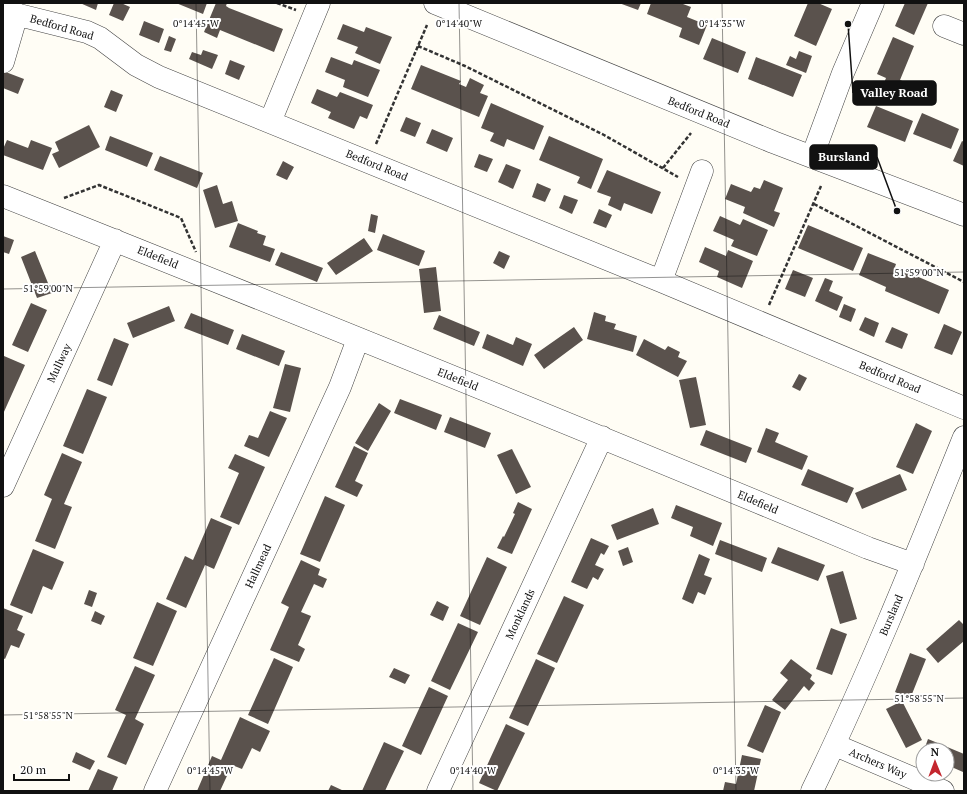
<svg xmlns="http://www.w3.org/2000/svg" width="967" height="794" font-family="'PT Serif',serif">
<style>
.building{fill:#5a524d}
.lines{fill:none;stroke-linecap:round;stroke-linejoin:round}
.minor-casing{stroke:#444;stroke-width:23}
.path{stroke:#333;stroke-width:2.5;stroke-dasharray:4 2;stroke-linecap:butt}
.minor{stroke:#fff;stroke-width:22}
.ticks{fill:none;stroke:#111;stroke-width:1;stroke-opacity:0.45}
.labels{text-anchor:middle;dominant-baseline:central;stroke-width:4;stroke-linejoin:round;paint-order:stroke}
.street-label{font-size:11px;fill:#111;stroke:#fff}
.ticks-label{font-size:10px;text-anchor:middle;fill:#111;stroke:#fff;stroke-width:4;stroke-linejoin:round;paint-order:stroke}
.leader{fill:none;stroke:#111;stroke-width:1.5}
.callout-dot{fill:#111;stroke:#fff;stroke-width:1.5}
.callout{fill:#111;stroke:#111;stroke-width:1.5}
.callout-label{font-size:12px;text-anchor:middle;font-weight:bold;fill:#fff}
</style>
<rect width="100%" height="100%" fill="#fffdf5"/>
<path class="building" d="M80,3H98L96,10Z
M114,3H121L130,7L123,21L109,15Z
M176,3H207L203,14Z
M216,3H227L226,6L229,8L283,29L274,52L220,30L217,38L204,32Z
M619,3H641L638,10Z
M651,3H683V4L691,7L687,17L707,25L699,45L679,37L682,28L647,14Z
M808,3H818L832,9L816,46L794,36Z
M905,3H928L914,35L895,26Z
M144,21L164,29L159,43L139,35Z
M343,24L364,32L366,27L392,37L380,64L355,53L358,47L337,39Z
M169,36L176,39L171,52L164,50Z
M893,37L914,46L900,80L905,82L901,91L884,83L886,78L877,74Z
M712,38L746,52L738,73L703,59Z
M203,50L218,55L212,69L189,59L192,52L201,55Z
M799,51L812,56L806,73L786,65L790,56L796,59Z
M331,57L352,65L354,60L380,70L368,97L343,87L345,80L325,72Z
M756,57L802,75L793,97L748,79Z
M230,60L245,66L239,80L225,74Z
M421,65L461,81L459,84L466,87L470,78L484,85L480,93L488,96L479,117L411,89Z
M3,71L24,79L18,94L3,88Z
M317,89L337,97L340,92L373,105L367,119L360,116L354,129L328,118L331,112L311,103Z
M111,90L123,95L116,112L104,107Z
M491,103L544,126L534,150L507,139L504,147L490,141L494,133L481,128Z
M876,106L913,121L905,142L867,127Z
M922,113L959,129L951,149L913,134Z
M406,117L421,123L415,137L400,131Z
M89,125L100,147L59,168L52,154L59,151L55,142Z
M432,129L453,138L447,152L426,143Z
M110,136L153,153L147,167L105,150Z
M549,136L603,159L591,189L577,183L580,177L539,160Z
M7,140L28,148L31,140L52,148L43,170L3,155V149Z
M962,141L964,142V166L953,161Z
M479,154L493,159L487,172L474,167Z
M160,156L203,173L197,188L154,170Z
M283,161L294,167L287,180L276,175Z
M506,164L521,170L513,189L498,182Z
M607,170L661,192L652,214L624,203L621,211L608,205L611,197L597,192Z
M764,180L783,188L774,211L780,213L774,227L743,213L745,207L725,199L731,184L751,192L754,187L760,189Z
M537,183L551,189L545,202L532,197Z
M217,185L223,204L232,201L238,221L215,228L203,190Z
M564,195L578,200L572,214L559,208Z
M599,209L612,215L606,228L593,223Z
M371,214L378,216L375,233L368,231Z
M720,216L740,225L743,219L768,230L757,256L731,246L734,240L713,231Z
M238,223L258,231L257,233L266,236L263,245L275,249L270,262L229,247Z
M808,225L863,248L853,271L798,248Z
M383,234L425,251L419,266L377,250Z
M3,236L14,240L9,254L3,252Z
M364,238L373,251L336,275L327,263Z
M705,247L726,256L728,250L753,261L742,288L717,277L719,271L699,262Z
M35,251L52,293L37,298L21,257Z
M499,251L510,256L504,269L493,263Z
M281,252L323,268L317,282L275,265Z
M868,253L896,264L895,267L949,290L939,314L885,291L886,287L859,275Z
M436,267L441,311L424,313L419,269Z
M793,270L813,278L805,297L785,289Z
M825,278L833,281L829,291L843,297L837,311L815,301Z
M31,303L47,310L28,352L12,345Z
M844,304L856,309L851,322L839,317Z
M169,306L175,321L133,338L127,323Z
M594,312L606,316L605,321L616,324L614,329L637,336L633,352L587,339Z
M191,313L234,330L228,345L184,328Z
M439,315L480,332L474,346L433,329Z
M865,317L879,323L874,337L859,330Z
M944,324L962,332L952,355L934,348Z
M574,327L583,340L544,369L534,355Z
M892,327L908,334L902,349L885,342Z
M242,334L285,351L279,366L236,349Z
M487,334L513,345L516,337L532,344L523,366L482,348Z
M114,338L129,344L112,386L97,380Z
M644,339L665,350L668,346L680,352L678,357L687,361L678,377L636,355Z
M4,356L25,365L3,414V358Z
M285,364L301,368L290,412L273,408Z
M799,374L807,378L800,391L792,387Z
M696,377L706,425L690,428L679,380Z
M87,389L107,397L83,454L63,446Z
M400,399L442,415L436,430L394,413Z
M379,403L391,411L368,451L355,443Z
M270,411L287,418L269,457L244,446L249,435L258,438Z
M450,417L491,433L485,448L444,432Z
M916,423L932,431L913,474L896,467Z
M766,428L779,433L775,442L808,456L802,470L757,452Z
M706,430L752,448L746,463L700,445Z
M354,446L368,453L355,481L363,485L357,497L335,487Z
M512,449L531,487L516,494L497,455Z
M62,453L82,462L64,504L72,507L55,549L35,541L52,499L44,495Z
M235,454L265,467L239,525L220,517L239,473L228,468Z
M808,469L854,488L847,503L801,485Z
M900,474L907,490L862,509L855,493Z
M325,496L345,505L320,562L300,554Z
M518,502L532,509L512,554L497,548L503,536L504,537L515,514L513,513Z
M676,505L722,523L713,546L690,536L693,527L671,518Z
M653,508L659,524L617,540L611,525Z
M211,518L232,527L214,569L205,565L186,608L166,599L185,556L193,560Z
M591,538L609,546L604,555L601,553L595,565L604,569L598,580L593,577L587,589L571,582Z
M720,540L767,558L762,572L715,554Z
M628,547L633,562L623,566L618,551Z
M778,547L825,565L818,581L771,563Z
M33,549L64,562L52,590L43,586L32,614L10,605Z
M699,554L710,559L704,575L712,578L705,595L698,592L693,604L682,599Z
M487,557L507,567L480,625L460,616Z
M301,560L320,569L318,575L327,579L323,588L314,584L301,612L311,616L298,645L305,649L299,662L270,650L289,607L281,603Z
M843,571L857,619L840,624L826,576Z
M89,590L97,593L92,607L84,604Z
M564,596L584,605L557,663L537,654Z
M437,601L449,607L443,621L430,615Z
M157,602L177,611L153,666L133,658Z
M3,608L23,616L17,630L25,634L19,648L11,645L5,659L3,658Z
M95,611L105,616L101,625L91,621Z
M959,620L964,625V641L938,663L926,649Z
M458,623L478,632L450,690L431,681Z
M831,628L847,634L832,675L816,669Z
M910,653L926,659L910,699L895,692Z
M274,658L293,667L268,724L248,715Z
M536,659L555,668L528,726L509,718Z
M791,659L812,675L810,679L815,683L809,691L804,686L785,710L772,700L788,680L780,673Z
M135,666L155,675L135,719L144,724L126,765L107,757L126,715L115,710Z
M394,668L410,675L405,684L389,677Z
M429,687L448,696L421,755L402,746Z
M902,701L922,740L906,748L886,709Z
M765,705L781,712L763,753L747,746Z
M240,717L270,731L260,752L252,748L242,769L232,765L220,791H197L212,756L221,760Z
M506,724L525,733L497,791L479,783Z
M928,739L964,754L963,772L947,765V750H924Z
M384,742L404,751L390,780L385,791H362Z
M76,752L95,761L90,770L72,762Z
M742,755L761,759L754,791H723L725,782L736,784Z
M98,769L118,777L112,791H88Z
M331,785L344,791H328Z"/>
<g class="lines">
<defs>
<path id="minor" d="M435,3L773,142L964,215
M3,11L87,32L100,38L136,65L159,77L661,281L964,408
M944,26L964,34
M3,62L17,14
M270,122L319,3
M812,157L843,73L873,3
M3,196C292,311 581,428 868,548L913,564
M661,281L702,171
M3,486L115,240
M835,745L943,791
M155,791L340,387L358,339
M438,791L602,437
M812,791C868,676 916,556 964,437"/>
</defs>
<use href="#minor" class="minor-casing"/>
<path class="path" d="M277,3L296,10
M418,46L465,66L604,135L678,177
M376,144L427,25
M663,168L691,133
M64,198L99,185L181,218L196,252
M814,204L964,282
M769,305L821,186"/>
<use href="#minor" class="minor"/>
</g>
<path class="ticks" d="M196,3L210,791M459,3L473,791M722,3L736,791M3,289L964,272M3,715L964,698"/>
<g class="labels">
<g class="street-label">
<text transform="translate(62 27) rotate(16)">Bedford Road</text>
<text transform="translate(699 112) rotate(22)">Bedford Road</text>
<text transform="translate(377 165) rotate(22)">Bedford Road</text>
<text transform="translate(158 257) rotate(22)">Eldefield</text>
<text transform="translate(59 363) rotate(-65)">Mullway</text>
<text transform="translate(890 377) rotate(23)">Bedford Road</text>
<text transform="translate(458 379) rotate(22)">Eldefield</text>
<text transform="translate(758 502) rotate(23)">Eldefield</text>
<text transform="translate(258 566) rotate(-65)">Hallmead</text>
<text transform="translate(520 614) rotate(-65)">Monklands</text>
<text transform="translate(891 615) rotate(-67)">Bursland</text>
<text transform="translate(878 763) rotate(23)">Archers Way</text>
</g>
</g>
<g class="ticks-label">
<text x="196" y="27">0°14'45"W</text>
<text x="459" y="27">0°14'40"W</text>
<text x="722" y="27">0°14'35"W</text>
<text x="919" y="276">51°59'00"N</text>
<text x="48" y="292">51°59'00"N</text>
<text x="919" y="702">51°58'55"N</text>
<text x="48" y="719">51°58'55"N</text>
<text x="210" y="774">0°14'45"W</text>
<text x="473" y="774">0°14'40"W</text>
<text x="736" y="774">0°14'35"W</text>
</g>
<path class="leader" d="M848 24L853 93M897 211L877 157"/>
<g class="callout-dot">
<circle cx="848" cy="24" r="4"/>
<circle cx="897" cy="211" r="4"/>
</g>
<g class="callout">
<rect x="853" y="81" width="83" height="24" rx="4"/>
<rect x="810" y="145" width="67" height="24" rx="4"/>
</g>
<g class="callout-label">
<text x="894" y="97">Valley Road</text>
<text x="844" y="161">Bursland</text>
</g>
<rect width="967" height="794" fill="none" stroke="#111111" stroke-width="8"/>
<g transform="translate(935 762) rotate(359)"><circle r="19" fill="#ffffff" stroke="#a0a0a0"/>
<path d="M0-3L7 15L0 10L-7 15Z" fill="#c4262e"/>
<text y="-6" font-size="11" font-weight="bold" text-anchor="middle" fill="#111111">N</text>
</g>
<path d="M14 774v6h55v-6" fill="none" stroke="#111111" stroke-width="2"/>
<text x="20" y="774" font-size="12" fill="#111111" stroke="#ffffff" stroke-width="3" paint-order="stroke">20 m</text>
</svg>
